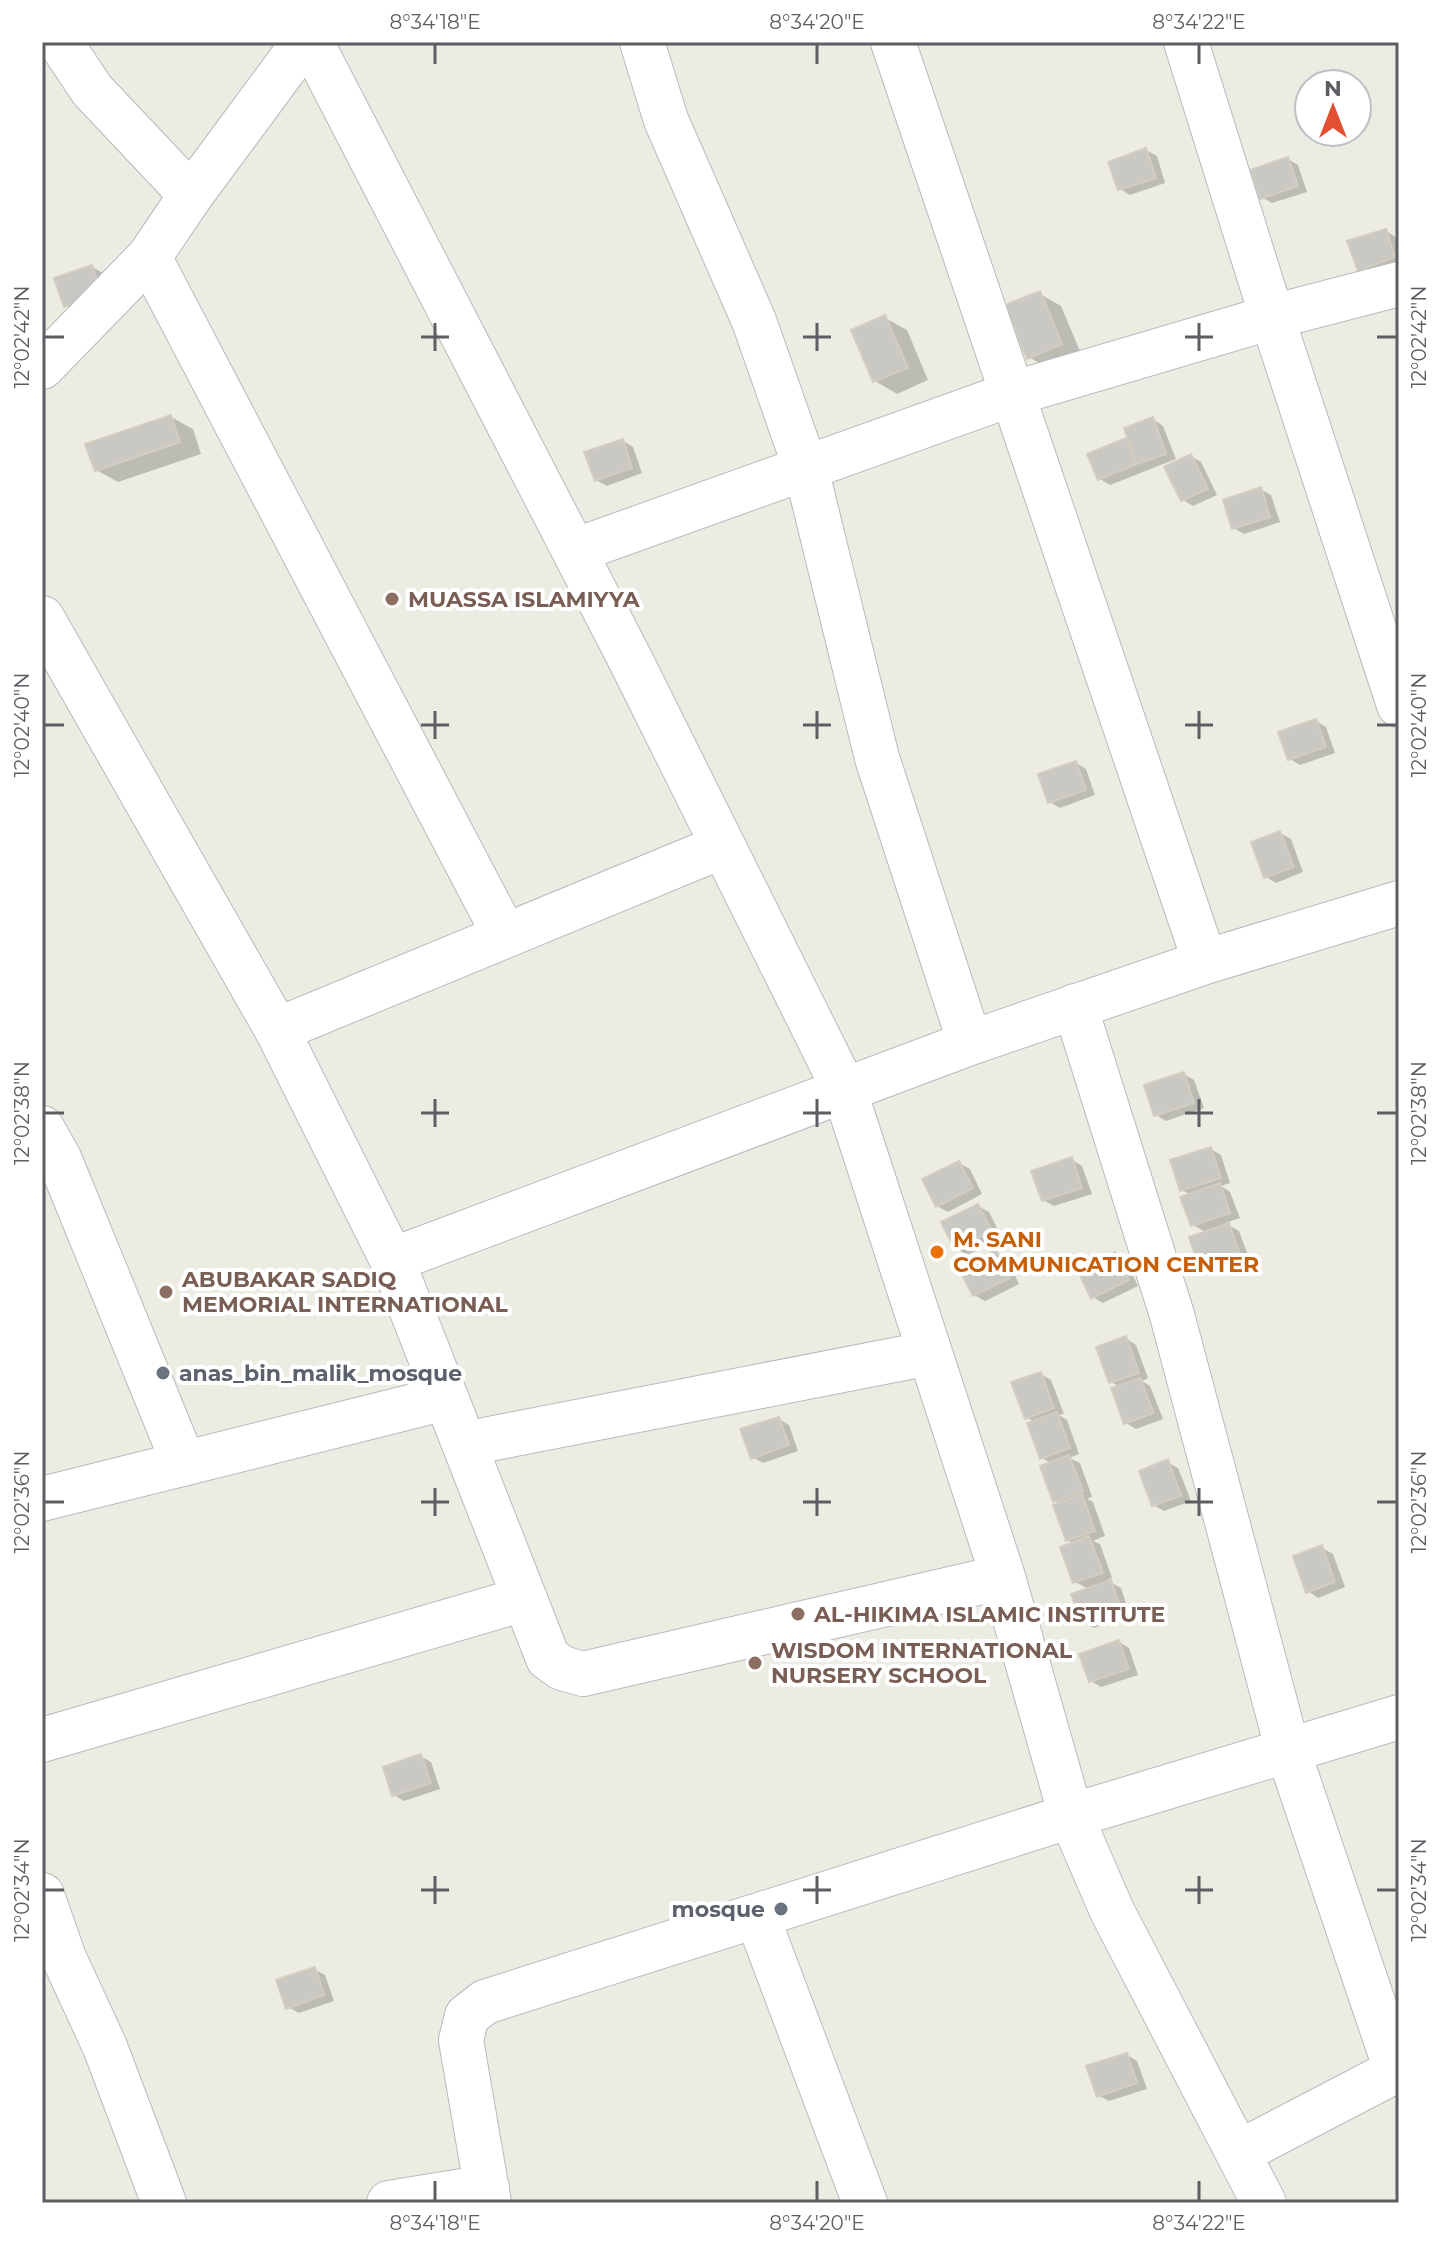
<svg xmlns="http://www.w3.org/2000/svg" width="1441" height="2245" font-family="Montserrat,sans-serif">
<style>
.shadow{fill:#0003}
.building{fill:#cac8c2;stroke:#d1cec1;stroke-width:2}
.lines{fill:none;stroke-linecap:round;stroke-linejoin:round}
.minor-casing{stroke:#b8babe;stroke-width:46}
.minor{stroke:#fff;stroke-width:44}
.ticks{fill:none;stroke:#5b5e63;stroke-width:3}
.education-dot{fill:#8d6e63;stroke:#fff;stroke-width:3}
.food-dot{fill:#e8710a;stroke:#fff;stroke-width:3}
.worship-dot{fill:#6b7280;stroke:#fff;stroke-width:3}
.labels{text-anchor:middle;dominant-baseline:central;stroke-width:8;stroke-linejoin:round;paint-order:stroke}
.education-label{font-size:22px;font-weight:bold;fill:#785e54;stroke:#fff;text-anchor:start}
.food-label{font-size:22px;font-weight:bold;fill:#c56008;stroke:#fff;text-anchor:start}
.worship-label{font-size:22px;font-weight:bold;fill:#5b616d;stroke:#fff;text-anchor:start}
.neatline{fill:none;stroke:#5b5e63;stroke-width:3}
.ticks-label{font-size:20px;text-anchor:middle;fill:#5b5e63}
</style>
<rect width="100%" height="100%" fill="#edece2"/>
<path class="shadow" d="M1146,150L1157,156L1165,183L1130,195L1120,189Z
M1288,159L1298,165L1307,192L1272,203L1261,197Z
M1386,231L1396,237L1399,246V265L1370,275L1359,269Z
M92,267L103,273L76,312L66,306Z
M1040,294L1061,306L1082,356L1051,370L1029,357Z
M885,318L907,330L928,380L897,394L875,381Z
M171,417L193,429L201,454L118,482L96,470Z
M1153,419L1163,426L1176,459L1110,485L1100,479L1090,455L1130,439Z
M623,441L633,447L642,473L607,486L596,480Z
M1191,456L1201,462L1217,495L1193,506L1183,500Z
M1260,489L1271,495L1280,522L1244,534L1234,528Z
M1316,721L1326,727L1335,753L1300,765L1290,759Z
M1076,763L1086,769L1095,795L1060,808L1050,802Z
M1280,833L1291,839L1303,872L1276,883L1266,877Z
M1184,1074L1194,1080L1204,1108L1166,1121L1156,1115Z
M1211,1149L1221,1155L1230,1183L1221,1186L1230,1192L1240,1218L1225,1223L1239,1231L1249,1258L1211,1270L1201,1264L1207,1233L1193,1225L1191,1195L1182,1190Z
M1072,1160L1082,1166L1092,1194L1054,1206L1043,1200Z
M959,1163L970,1169L982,1194L948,1212L937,1206Z
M978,1206L989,1212L1002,1238L967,1255L957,1249Z
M996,1253L1007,1259L1019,1284L985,1301L974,1295Z
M1115,1255L1126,1261L1138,1286L1103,1303L1093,1297Z
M1125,1338L1136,1345L1148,1378L1142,1381L1150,1386L1163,1419L1136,1429L1126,1423L1120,1387L1111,1382Z
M1041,1374L1051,1380L1064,1414L1059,1415L1067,1420L1079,1454L1069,1458L1080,1463L1092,1497L1087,1499L1093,1502L1105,1536L1093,1541L1100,1544L1112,1578L1107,1580L1121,1588L1130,1615L1094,1628L1083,1622L1089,1589L1075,1582V1544L1067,1540L1061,1504L1055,1501L1052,1464L1042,1458L1035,1422L1026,1417Z
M779,1419L789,1425L798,1451L763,1463L752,1457Z
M1167,1462L1178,1468L1191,1501L1164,1511L1153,1505Z
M1322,1548L1333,1554L1345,1587L1318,1598L1308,1591Z
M1119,1642L1129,1648L1138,1675L1101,1687L1091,1681Z
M420,1756L431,1762L440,1789L404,1801L394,1795Z
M314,1969L325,1975L334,2001L299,2013L288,2007Z
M1127,2055L1137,2061L1147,2089L1109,2101L1098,2095Z"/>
<path class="building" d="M1146,148L1156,178L1118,190L1108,162Z
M1288,157L1298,186L1260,199L1250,170Z
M1386,229L1395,257L1358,271L1347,241Z
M92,265L102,294L64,307L54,278Z
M1040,291L1062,344L1027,359L1005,305Z
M885,315L908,368L873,382L851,330Z
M171,415L180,442L95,471L85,444Z
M1153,417L1166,454L1137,464L1124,428Z
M1126,438L1137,464L1098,480L1087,454Z
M623,439L632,468L595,481L584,452Z
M1191,454L1208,489L1181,501L1164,467Z
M1261,487L1270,517L1232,529L1223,500Z
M1316,719L1326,747L1288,760L1278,732Z
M1076,761L1086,790L1048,803L1038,774Z
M1280,831L1294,867L1264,878L1251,842Z
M1184,1072L1194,1103L1154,1116L1144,1085Z
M1211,1147L1221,1178L1180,1191L1170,1160Z
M1072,1157L1082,1188L1042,1201L1031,1171Z
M959,1161L973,1188L936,1207L922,1179Z
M1220,1183L1230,1213L1191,1226L1180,1197Z
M978,1204L992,1231L955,1250L941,1222Z
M1229,1223L1239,1252L1199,1266L1189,1237Z
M996,1250L1010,1278L973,1296L959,1269Z
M1115,1252L1129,1280L1091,1299L1078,1271Z
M1126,1336L1139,1373L1109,1383L1096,1347Z
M1041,1372L1054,1408L1025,1419L1011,1382Z
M1140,1378L1154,1413L1124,1424L1111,1388Z
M1057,1412L1070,1448L1040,1459L1027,1423Z
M779,1417L789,1445L751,1459L740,1429Z
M1069,1455L1083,1491L1053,1502L1040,1466Z
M1168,1459L1181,1496L1152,1506L1139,1471Z
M1082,1494L1095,1531L1066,1541L1053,1505Z
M1089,1536L1103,1573L1073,1583L1060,1547Z
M1322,1545L1335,1582L1306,1593L1293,1556Z
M1111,1580L1121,1609L1082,1623L1071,1594Z
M1119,1640L1129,1669L1089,1682L1079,1654Z
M421,1754L431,1783L392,1796L383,1767Z
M315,1967L324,1995L286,2009L276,1980Z
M1127,2053L1137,2083L1097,2097L1086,2066Z"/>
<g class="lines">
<defs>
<path id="minor" d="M60,42L92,90L191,195
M311,42L630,659L844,1089L1003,1577L1071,1816L1112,1911L1264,2203
M642,42L666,120L754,321L806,469L877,758L970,1043
M893,42L1205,962
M1186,42L1272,317L1399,705
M149,257L505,936
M42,367L149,257L191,195L304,42
M574,551L1012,394L1272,317L1399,284
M42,618L277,1030L392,1260L548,1658L562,1668L583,1674L1003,1577
M1075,1006L1172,1315L1288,1751L1396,2070
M277,1030L723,846
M42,1128L59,1158L184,1464
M392,1260L970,1043L1205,962L1399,903
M464,1444L930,1353
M42,1499L446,1398
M42,1740L524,1599
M42,1895L64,1958L105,2047L164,2203
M757,1916L865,2203
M1238,2153L1399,2069
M389,2203L487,2187
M489,2203L461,2040L467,2016L485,2002L1071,1816L1399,1717"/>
</defs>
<use href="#minor" class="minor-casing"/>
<use href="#minor" class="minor"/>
</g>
<path class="ticks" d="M435,44V64M817,44V64M1199,44V64M435,323V351M817,323V351M1199,323V351M44,337H64M421,337H449M803,337H831M1185,337H1213M1377,337H1397M435,711V739M817,711V739M1199,711V739M44,725H64M421,725H449M803,725H831M1185,725H1213M1377,725H1397M435,1099V1127M817,1099V1127M1199,1099V1127M44,1113H64M421,1113H449M803,1113H831M1185,1113H1213M1377,1113H1397M435,1488V1516M817,1488V1516M1199,1488V1516M44,1502H64M421,1502H449M803,1502H831M1185,1502H1213M1377,1502H1397M435,1876V1904M817,1876V1904M1199,1876V1904M44,1890H64M421,1890H449M803,1890H831M1185,1890H1213M1377,1890H1397M435,2181V2201M817,2181V2201M1199,2181V2201"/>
<g class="education-dot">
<circle cx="392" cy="599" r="8"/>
<circle cx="166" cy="1292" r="8"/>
<circle cx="798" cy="1614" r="8"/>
<circle cx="755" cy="1663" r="8"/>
</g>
<circle class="food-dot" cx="937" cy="1252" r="8"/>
<g class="worship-dot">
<circle cx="163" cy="1373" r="8"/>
<circle cx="781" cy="1909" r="8"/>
</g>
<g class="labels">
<g class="education-label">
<text x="408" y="599">MUASSA ISLAMIYYA</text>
<text x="182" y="1279">ABUBAKAR SADIQ<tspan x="182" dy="25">MEMORIAL INTERNATIONAL</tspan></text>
<text x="814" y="1614">AL-HIKIMA ISLAMIC INSTITUTE</text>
<text x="771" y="1650">WISDOM INTERNATIONAL<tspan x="771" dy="25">NURSERY SCHOOL</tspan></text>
</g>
<g class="food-label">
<text x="953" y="1239">M. SANI<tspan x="953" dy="25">COMMUNICATION CENTER</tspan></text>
</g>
<g class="worship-label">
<text x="179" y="1373">anas_bin_malik_mosque</text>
<text x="765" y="1909" text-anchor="end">mosque</text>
</g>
</g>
<rect width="1441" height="2245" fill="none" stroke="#ffffff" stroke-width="88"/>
<g transform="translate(1333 108)"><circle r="38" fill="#ffffff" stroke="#bdbfc1" stroke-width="2"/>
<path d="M0-6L14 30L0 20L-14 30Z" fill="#e34f32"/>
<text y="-12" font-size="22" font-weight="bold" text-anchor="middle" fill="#5b5e63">N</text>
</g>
<rect x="44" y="44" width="1353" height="2157" class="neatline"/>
<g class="ticks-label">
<text x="435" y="29">8°34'18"E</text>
<text x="817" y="29">8°34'20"E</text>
<text x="1199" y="29">8°34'22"E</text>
<text transform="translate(22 337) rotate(-90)" y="7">12°02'42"N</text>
<text transform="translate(1419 337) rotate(-90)" y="7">12°02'42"N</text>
<text transform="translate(22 725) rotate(-90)" y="7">12°02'40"N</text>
<text transform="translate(1419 725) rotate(-90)" y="7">12°02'40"N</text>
<text transform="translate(22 1113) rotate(-90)" y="7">12°02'38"N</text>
<text transform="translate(1419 1113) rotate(-90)" y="7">12°02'38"N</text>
<text transform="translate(22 1502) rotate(-90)" y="7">12°02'36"N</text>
<text transform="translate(1419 1502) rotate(-90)" y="7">12°02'36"N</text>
<text transform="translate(22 1890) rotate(-90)" y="7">12°02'34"N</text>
<text transform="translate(1419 1890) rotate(-90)" y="7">12°02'34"N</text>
<text x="435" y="2230">8°34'18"E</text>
<text x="817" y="2230">8°34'20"E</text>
<text x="1199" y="2230">8°34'22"E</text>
</g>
</svg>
